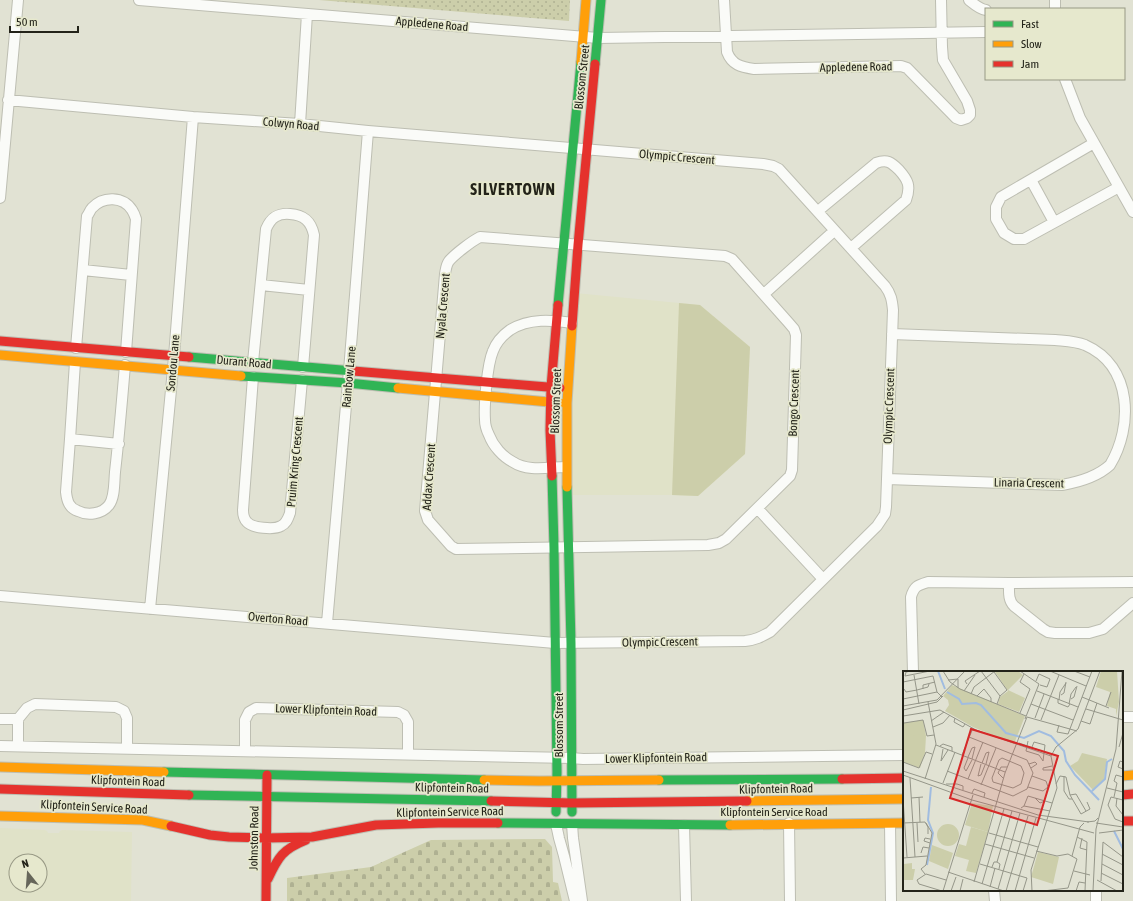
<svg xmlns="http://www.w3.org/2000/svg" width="1133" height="901" font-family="'Asap Condensed',sans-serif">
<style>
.built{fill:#e0e2c8;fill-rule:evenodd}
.grass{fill:url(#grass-dots)}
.cemetery{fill:url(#cemetery-stones)}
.pitch{fill:#ccceaa}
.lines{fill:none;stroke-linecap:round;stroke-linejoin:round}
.street-casing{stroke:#bdbeb2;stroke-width:12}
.fast-casing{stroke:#bdbeb2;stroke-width:11}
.slow-casing{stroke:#bdbeb2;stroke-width:11}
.jam-casing{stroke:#bdbeb2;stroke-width:11}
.street{stroke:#fafbf8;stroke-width:10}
.fast{stroke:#30b455;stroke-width:9}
.slow{stroke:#ff9f0a;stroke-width:9}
.jam{stroke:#e5322d;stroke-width:9}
.labels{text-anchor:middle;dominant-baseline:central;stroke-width:3.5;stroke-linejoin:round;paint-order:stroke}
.street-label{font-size:12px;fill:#232319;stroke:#e6e8cd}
.district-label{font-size:16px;font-weight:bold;letter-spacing:1px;fill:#232319;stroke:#e6e8cd}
.inset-river{fill:none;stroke:#a0bce0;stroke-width:2}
.inset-road{fill:none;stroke:#959689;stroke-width:1}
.view{fill:#d62828;fill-opacity:0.15;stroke:#d62828;stroke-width:2}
.inset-edge{fill:none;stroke:#232319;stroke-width:2}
</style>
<defs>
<pattern id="grass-dots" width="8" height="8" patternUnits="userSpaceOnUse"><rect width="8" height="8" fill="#ccceaa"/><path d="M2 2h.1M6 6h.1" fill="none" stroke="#afb192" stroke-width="1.8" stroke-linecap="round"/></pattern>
<pattern id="cemetery-stones" width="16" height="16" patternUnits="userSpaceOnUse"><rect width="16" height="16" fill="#ccceaa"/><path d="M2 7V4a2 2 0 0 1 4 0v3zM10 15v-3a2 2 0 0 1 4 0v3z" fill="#afb192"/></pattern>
</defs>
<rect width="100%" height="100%" fill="#e1e2d3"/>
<path class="built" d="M575,293L700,305L750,347L745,454L698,496L672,495H567Z
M0,828L45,830L47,831L48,833H59L60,831L62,830L132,832L131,901H0ZM16,861H40V885H16Z"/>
<path class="grass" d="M319,0H570L569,21Z"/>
<path class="cemetery" d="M545,839L552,847L553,882L558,883L562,901H287V878L371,867L431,840Z"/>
<path class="pitch" d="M679,303L700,305L750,347L745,454L698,496L672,495Z"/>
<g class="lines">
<defs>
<path id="street" d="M139,0L598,38L986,32
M724,0L727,52C732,65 741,67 754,69L901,66L907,68L956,118L961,120L967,118L970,115V110L967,101L943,60L942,47L941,0
M969,0C974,4 979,9 986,10
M1055,9V0
M1065,79L1080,118L1133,212
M300,124L307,14
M1094,143L1001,197L996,207V219L1004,233L1014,239H1024L1119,187
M1031,180L1054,222
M0,198L18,0
M818,211L876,163C887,159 891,162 899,170C908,180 911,186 906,200L851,248
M480,237L725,256L732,259L788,322L794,329L796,335L792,470L790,476L726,539L719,543L708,545L456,549L451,546L428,520L425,511L445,274C446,269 446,265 449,261C455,254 472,241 480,237Z
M83,270L131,275
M261,285L309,290
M764,294L834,231
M76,348L87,216C89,214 90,210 92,208C103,196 123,196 132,210C134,213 135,216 136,219L126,352
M75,362L70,439L66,492C67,501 69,508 78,511C88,516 102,514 109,505C115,497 114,482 115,472C119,437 122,401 125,365
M253,362L266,229C271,217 278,213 290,214C304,215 311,221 314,235L303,367
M253,377L243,510C243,514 244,519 247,522C252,528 274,530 281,526C287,523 288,518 290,513L302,380
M70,439L119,444
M566,467C549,467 528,472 513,462C503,457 493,446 489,435C487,431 485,425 485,420C484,405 487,365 493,351C496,343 503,335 510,330C529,318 552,320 572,323
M887,479L1062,485C1079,482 1097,477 1110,465C1133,427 1133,366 1085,345C1075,341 1065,341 1055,340L892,334
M758,509L823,579
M1009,583C1009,592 1008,600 1014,606L1043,629L1048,632L1055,633H1089L1103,629L1133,603
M0,596L555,643L745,641C755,640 761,637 770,632L877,526L885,514L886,507L893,310C892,300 891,294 885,286L779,169L773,166L763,164L368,131L300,124L193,117L8,100
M150,609L173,369L193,117
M327,623L349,371L368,131
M913,672L911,597C914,586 918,585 928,582L1009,583L1133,582
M1122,717H1133
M0,719H18
M0,746L571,758L583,759L904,755
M18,746V719L27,708L35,704L116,707L124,711L127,718V748
M245,751V720L249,712L256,708L398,712L404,715L408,722V755
M789,823L790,901
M556,824L559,838L564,856L575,901
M572,824L573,838L582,901
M890,824L891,901
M684,825L686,901
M994,890L995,901
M1096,890V901"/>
<path id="fast" d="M595,64L601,0
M558,305L581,62
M189,357L353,371
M241,376L348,383L398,388
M552,476L554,547L557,772L556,812
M567,487L571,643L572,812
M164,772L484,780
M659,780L842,779
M189,795L491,801
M498,823L730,825"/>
<path id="slow" d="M581,62L586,0
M0,355L241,376
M398,388L560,403
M567,487V403L572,326
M0,767L164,772
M1122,776L1133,775
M484,780L539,781L659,780
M747,801L904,799
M0,816L143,820L171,826
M730,825L904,823"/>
<path id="jam" d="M572,326L578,245L595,64
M0,341L189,357
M353,371L560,388
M552,476L550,430L551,387L558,305
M842,779L904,778
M0,789L189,795
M1122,795L1133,794
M491,801L572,803L747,801
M1122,821H1133
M171,826L210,835L229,837L266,838L312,837L376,825L438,823H498
M268,879C278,857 283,849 306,840
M266,901L267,775"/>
</defs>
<use href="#street" class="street-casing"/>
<use href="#fast" class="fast-casing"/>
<use href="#slow" class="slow-casing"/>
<use href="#jam" class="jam-casing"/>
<use href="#street" class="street"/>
<use href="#fast" class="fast"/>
<use href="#slow" class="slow"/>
<use href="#jam" class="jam"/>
</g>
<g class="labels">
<g class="street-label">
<text transform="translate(432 24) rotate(5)">Appledene Road</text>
<text transform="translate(856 67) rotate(-1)">Appledene Road</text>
<text transform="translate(582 77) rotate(-84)">Blossom Street</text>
<text transform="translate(291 124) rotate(5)">Colwyn Road</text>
<text transform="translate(677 157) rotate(5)">Olympic Crescent</text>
<text transform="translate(443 306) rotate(-85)">Nyala Crescent</text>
<text transform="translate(244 362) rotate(5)">Durant Road</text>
<text transform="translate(173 363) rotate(-85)">Sondou Lane</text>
<text transform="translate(349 377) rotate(-85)">Rainbow Lane</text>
<text transform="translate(556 401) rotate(-88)">Blossom Street</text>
<text transform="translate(794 403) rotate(-88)">Bongo Crescent</text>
<text transform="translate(889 406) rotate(-88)">Olympic Crescent</text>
<text transform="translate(295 462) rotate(-85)">Pruim Kring Crescent</text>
<text transform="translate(429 477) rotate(-86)">Addax Crescent</text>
<text transform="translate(1029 483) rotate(1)">Linaria Crescent</text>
<text transform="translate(278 619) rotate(5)">Overton Road</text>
<text transform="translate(660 642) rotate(-1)">Olympic Crescent</text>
<text transform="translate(326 710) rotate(2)">Lower Klipfontein Road</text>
<text transform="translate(559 725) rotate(-90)">Blossom Street</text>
<text transform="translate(656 758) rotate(-1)">Lower Klipfontein Road</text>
<text transform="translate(128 781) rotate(2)">Klipfontein Road</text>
<text transform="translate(452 788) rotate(1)">Klipfontein Road</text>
<text transform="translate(776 789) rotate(-1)">Klipfontein Road</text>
<text transform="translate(94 807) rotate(3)">Klipfontein Service Road</text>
<text transform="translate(450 812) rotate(-1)">Klipfontein Service Road</text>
<text x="774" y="812">Klipfontein Service Road</text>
<text transform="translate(254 838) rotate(-89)">Johnston Road</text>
</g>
<g class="district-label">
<text x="513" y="189">SILVERTOWN</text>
</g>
</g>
<g transform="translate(903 671)">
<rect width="220" height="220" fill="#e1e2d3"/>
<path d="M198,0H214L216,31L213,45V38L204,35L207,21L193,16ZM49,14L122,45L111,73L70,56L42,40L46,34L45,29L40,25ZM20,49L23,65L22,82L17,97L0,91L1,52ZM29,174L50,182L45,198L26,190Z" fill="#ccceaa"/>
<path d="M69,132L90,135L85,161L62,154Z" fill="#ccceaa"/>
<path d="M115,0L120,4L105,19L122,27L116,41L95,33L97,26L105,20L92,1ZM5 58a7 7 0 1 1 14 0a7 7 0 1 1-14 0ZM179,82L204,88L201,109L190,119L167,95L175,90ZM34 164a11 11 0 1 1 22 0a11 11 0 1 1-22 0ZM68,156L85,161L73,202L63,200L66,189L52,185L56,173L63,175ZM41,181L48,183L44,196L37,194ZM135,181L156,186L150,213L128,206ZM9,192V198H12L10,209H0L1,193Z" fill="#ccceaa"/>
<path class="inset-river" d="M35,0L42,18M44,21L56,28L59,33L73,32L78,34L103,62L121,67L136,60L148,65L161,80L163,90L172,104L196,129M189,120L202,108L204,91L209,88M211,160L220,178M24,194L30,162L25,149L28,116"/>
<path class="inset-road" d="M8,0L3,1L2,5L27,0M40,0L47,11L57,18L123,45M78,0L97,25M117,0L136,13L122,48M147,0L183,15M171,0L187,6M91,1L104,19L97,25L94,33M11,4L16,33M45,9L55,8V17M133,10L136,3L147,8L144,16L137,14M0,11L30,5L34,21L39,26M64,13L62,10L77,0M1,18L3,21L14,19L25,16L26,13M20,18V14L32,11M61,20L72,4M134,20L175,36M68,23L71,16L92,0M158,24L161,22L163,11M74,25L81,18L88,27V31M179,26L206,37M0,28L34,21M155,28V32L165,36L167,33M168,28L171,26L174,15M156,29L157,21L163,12M128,33L170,49M166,33L168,23L173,16M0,35L34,29L62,0M203,35L208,21M183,38L220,49M0,39L34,31L40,25M117,42L127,18L117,11L121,3M0,45L37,39L73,59L148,85M124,46L174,60M52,47L51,51L60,56L62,53M132,47L141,23M0,49V84M138,49L156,4M28,50L41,41M178,50L187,53L194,32M1,52L20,49L24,65L31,64M156,54L154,61L165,63L189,0M30,56L40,52L47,44M125,70L123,80L136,84L140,90L142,74L131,71L129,76M116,72L147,83M33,74L102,101M37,75L40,73L49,76V80M216,76L220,62M40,78L38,90L45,79M59,84L70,57M65,86L69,77L72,76L69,88M65,87L61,97L63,100L69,89M99,87L118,95L121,102L118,113L110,117L90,111L89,107L96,89ZM0,91L16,97L23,81L29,83M220,91L217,90L215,96L220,98M79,92L83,82L86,81L83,93M78,93L75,105L78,104L82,94M126,93L132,91L134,93L128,97M149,95L140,97V99H150M0,100L135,144L186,151M44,100L110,125L124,118L130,102L124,89L66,66M0,104L69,129L191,162M161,105V120L166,128H169M7,107L12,186M100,107L95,102L98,96H104M22,108L33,73L25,31M65,108L80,71M40,112L52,81M214,112L211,110L213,104L220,106M43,113H54L60,115V119M153,113L157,105L163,106L167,124L178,143L187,138L184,131M78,114L93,77M125,116L140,120L145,116L143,110L129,105M204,117L220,121M69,122L71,118L82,122L81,126M167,124L173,123L183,140M16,126L17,151M211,126L214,112M8,127L20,126M132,127L137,132L142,130M214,127L213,135L220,144M0,128L4,186M220,129L208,126L205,134L212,148L220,151M121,135L125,125L149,132M118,137L121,135L147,140M184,151L192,150L195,147M0,152L22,151L25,156V163M14,152L15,171M193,152L220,156M86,162L135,176M196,162L220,159M174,166L184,171L182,220M179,167L177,177L184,179M27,172L21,170L22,167L27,168M82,173L131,187M133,180L154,185L165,183L174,188L165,217L140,220M18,182L20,176L26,177M199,183L220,194M169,185L177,156L181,152M0,187L24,185M94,191L109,140M77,193L124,207M199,193L220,204M89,196L91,191H94L97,193L96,198M171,200L187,204M45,201L101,220M198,202L220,213M22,203L18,198L23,194L29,162L23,152M194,209L214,220M198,210L200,171L220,186M71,211L102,102L124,46M79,213L101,138M87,216L92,197M95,218L117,142M39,220L16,213L14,209L23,203L43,209M40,220L70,124M48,220L53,206M57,220L60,208M103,220L125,145M112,220L133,147M120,220L124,207M129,220L128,199L154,117L148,85L153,76L175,58L197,0M173,220L176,211L182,212M190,220L193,158L213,78L219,0"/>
<path class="view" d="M68,58L155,85L134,154L47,127Z"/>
<rect width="220" height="220" class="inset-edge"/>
</g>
<rect x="985" y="8" width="140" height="72" fill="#e6e8cd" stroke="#989985"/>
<rect x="993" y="21" width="20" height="6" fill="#30b455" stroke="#989985"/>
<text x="1021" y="28" font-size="12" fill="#232319">Fast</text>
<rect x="993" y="41" width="20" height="6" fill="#ff9f0a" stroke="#989985"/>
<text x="1021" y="48" font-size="12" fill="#232319">Slow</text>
<rect x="993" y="61" width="20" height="6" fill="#e5322d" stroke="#989985"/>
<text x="1021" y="68" font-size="12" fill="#232319">Jam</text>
<g transform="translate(28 873) rotate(343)"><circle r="19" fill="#e6e8cd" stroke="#989985"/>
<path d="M0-3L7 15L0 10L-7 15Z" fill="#66665a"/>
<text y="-6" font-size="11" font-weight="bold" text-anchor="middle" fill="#232319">N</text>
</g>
<path d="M10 26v6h68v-6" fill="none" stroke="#232319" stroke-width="2"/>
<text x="16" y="26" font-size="12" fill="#232319" stroke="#e6e8cd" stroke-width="3" paint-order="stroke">50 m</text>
</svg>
